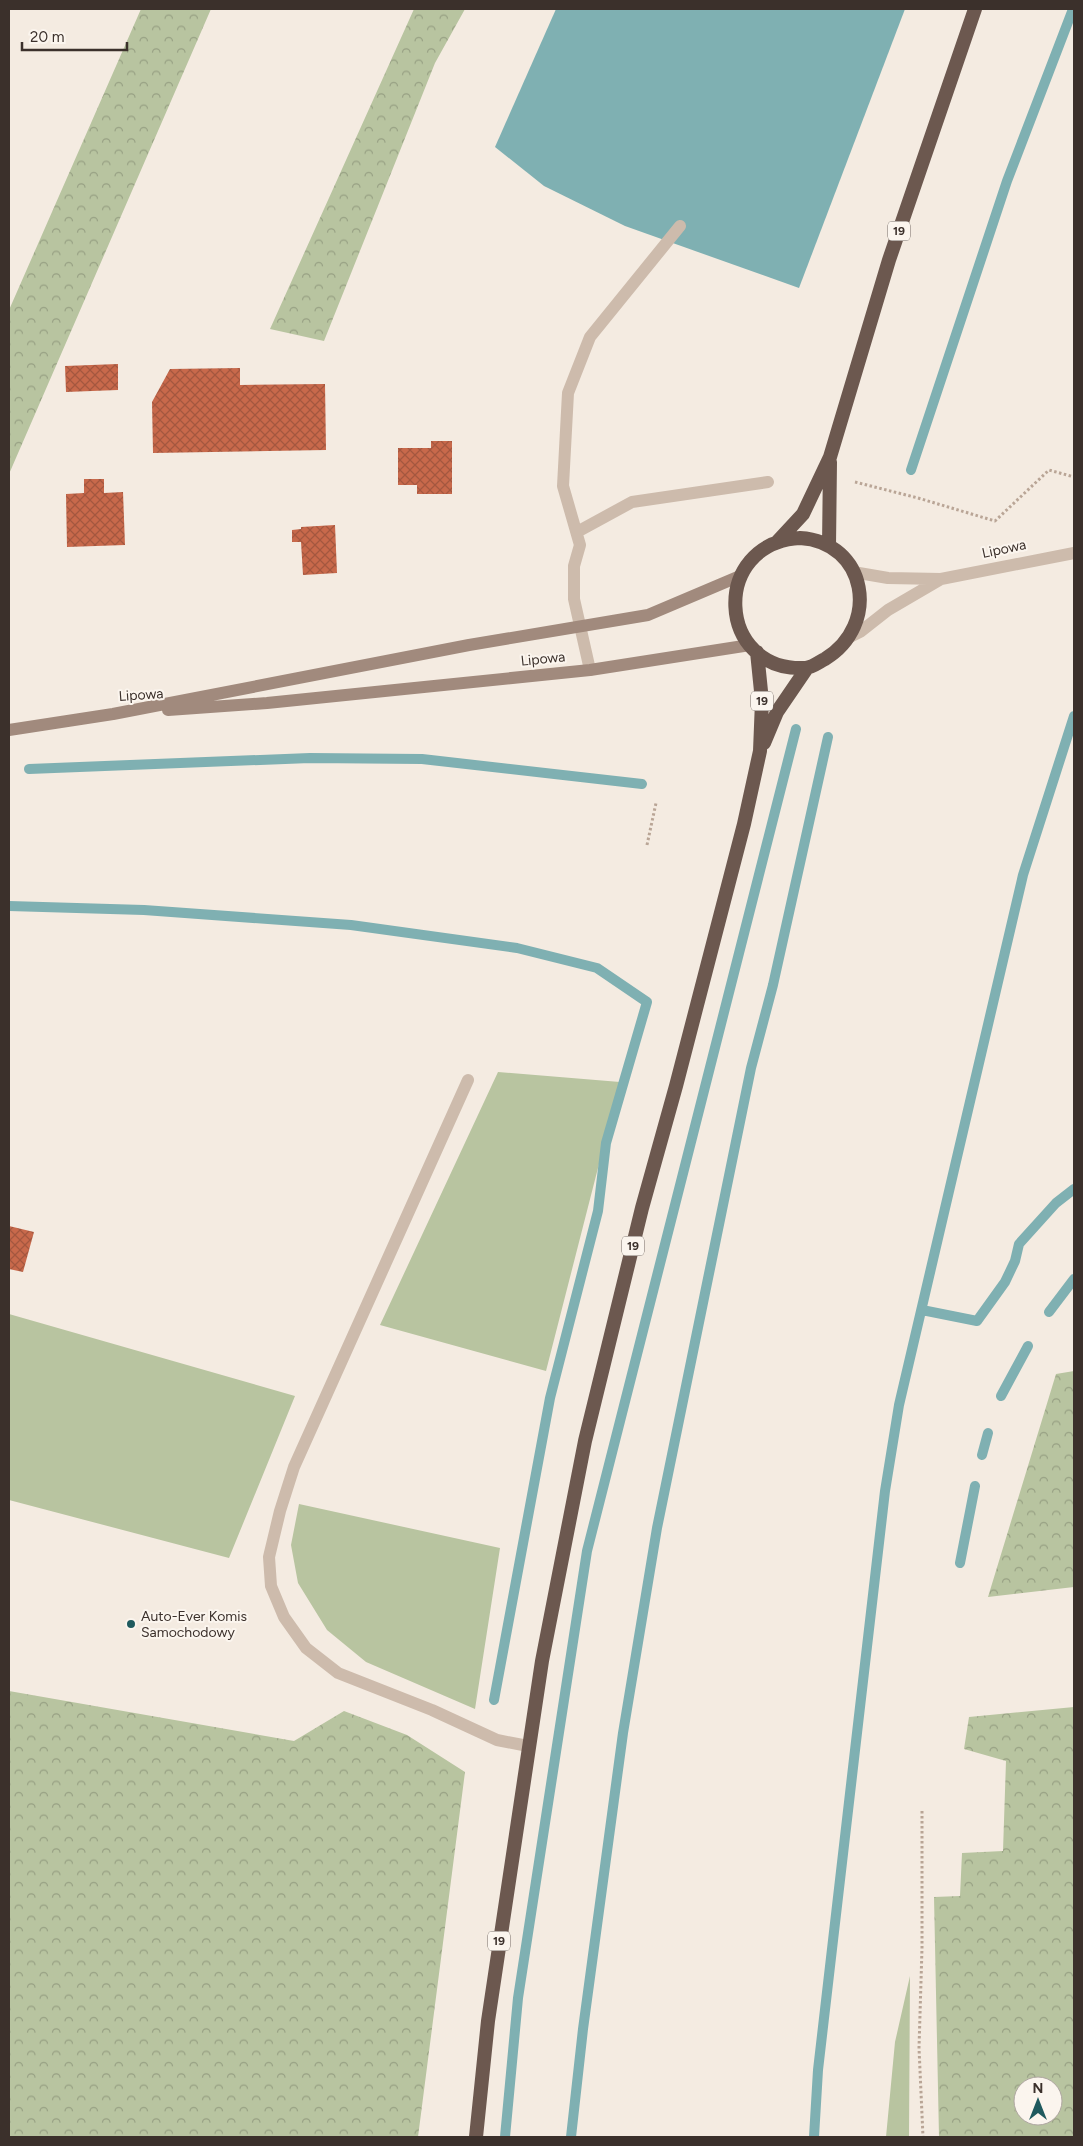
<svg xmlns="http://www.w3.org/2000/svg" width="1083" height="2146" font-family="Figtree,sans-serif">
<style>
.green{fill:#b8c4a0}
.forest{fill:url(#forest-crowns);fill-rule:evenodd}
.water{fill:#7fb0b2}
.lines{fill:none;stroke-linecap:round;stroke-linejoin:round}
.stream{stroke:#7fb0b2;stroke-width:10}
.building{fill:url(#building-cross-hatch)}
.path{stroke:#b9a596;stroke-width:3;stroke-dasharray:2.5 2.5;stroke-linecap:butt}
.service{stroke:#cdbbac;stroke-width:12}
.minor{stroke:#cdbbac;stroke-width:12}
.tertiary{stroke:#cdbbac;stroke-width:12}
.secondary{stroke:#a18a7d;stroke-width:12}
.trunk{stroke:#6c584f;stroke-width:14}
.poi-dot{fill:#1f5a5e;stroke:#fbf5ee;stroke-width:2}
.labels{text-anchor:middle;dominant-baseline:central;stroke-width:4;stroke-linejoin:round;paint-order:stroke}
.shield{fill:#fbf5ee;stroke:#756b66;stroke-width:1}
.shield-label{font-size:12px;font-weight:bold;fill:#3b302b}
.street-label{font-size:14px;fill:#3b302b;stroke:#fbf5ee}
.poi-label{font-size:14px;fill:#3b302b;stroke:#fbf5ee;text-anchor:start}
</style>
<defs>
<pattern id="forest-crowns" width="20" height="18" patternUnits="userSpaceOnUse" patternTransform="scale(1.25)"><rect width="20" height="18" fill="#b8c4a0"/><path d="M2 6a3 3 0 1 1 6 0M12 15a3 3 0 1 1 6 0" fill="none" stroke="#97a083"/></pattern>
<pattern id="building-cross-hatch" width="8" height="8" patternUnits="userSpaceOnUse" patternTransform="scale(1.25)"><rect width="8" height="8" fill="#c8694b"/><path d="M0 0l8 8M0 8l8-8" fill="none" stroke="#a4573f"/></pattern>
</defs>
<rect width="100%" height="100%" fill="#f4ebe1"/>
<path class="green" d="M498,1072L620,1082L546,1371L380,1325Z
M9,1314L295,1396L229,1558L9,1500Z
M299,1504L500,1548L475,1709L366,1662L327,1630L298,1583L291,1545Z
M910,1976L909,2137H886L895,2042Z"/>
<path class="forest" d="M141,9H211L9,474V310Z
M414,9H465L435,63L324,341L270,329Z
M1074,1371V1587L988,1597L1056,1374Z
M9,1691L294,1741L344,1711L407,1735L465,1772L418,2137H9Z
M1074,1707V2137H939L934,1897L960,1896L962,1853L1003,1851L1006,1761L964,1749L969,1717ZM1023,2086H1053V2116H1023Z"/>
<path class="water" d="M556,9H905L799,288L625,226L544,186L495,147Z"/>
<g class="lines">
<path class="stream" d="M911,470L1007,181L1073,9
M29,769L310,758L422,759L642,784
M9,906L144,910L351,925L517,948L597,968L647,1002L606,1143L598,1211L550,1398L494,1700
M922,1310L977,1321L1005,1282L1015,1261L1019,1244L1056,1203L1074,1189
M1049,1312L1074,1279
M1001,1396L1028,1346
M982,1455L988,1433
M960,1563L975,1486
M505,2137L518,1998L587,1551L796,729
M571,2137L583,2029L623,1733L657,1528L751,1068L773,985L828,737
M814,2137L818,2070L885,1491L899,1405L1023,875L1074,716"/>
</g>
<path class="building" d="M118,364V390L66,392L65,366Z
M240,368V385L325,384L326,450L153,453L152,402L170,369Z
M431,441H452V494H417V485H398V448H431Z
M84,479H104V493L123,492L125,545L67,547L66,494L84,493Z
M335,525L337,573L303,575L301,542H292V530L301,529V527Z
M9,1226L34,1232L23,1272L9,1269Z"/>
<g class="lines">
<path class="path" d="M855,482L918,498L995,521L1049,470L1074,477
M647,845L656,803
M922,1811V1948L919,2048L923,2137"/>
<path class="service" d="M577,532L632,502L768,482
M590,670L574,599V566L580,545L563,486L568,393L590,337L680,226"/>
<path class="minor" d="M468,1080L294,1467L280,1511L269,1557L271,1586L284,1617L306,1648L338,1673L432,1710L497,1740L528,1746"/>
<path class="tertiary" d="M853,572L888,578L941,579L1074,553
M850,637L860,632L888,610L941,579"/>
<path class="secondary" d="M168,710L267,703L590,670L750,645
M9,730L113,714L469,645L648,615L740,576"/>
<path class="trunk" d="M800,538C867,542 881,625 825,659C819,662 812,668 805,668C716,672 710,543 800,538Z
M777,542L803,514L830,457L889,260L975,9
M829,546L830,462
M764,743L777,712L807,668
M476,2137L488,2021L542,1661L585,1441L642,1208L676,1086L744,824L760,751L762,701L757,652"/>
</g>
<circle class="poi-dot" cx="131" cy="1624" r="5"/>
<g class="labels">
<g class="shield">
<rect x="888" y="221.5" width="22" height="19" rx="4"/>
<rect x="751" y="691.5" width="22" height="19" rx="4"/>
<rect x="622" y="1236.5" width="22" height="19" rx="4"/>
<rect x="488" y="1931.5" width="22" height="19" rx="4"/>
</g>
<g class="shield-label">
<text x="899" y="231">19</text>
<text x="762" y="701">19</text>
<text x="633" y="1246">19</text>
<text x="499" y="1941">19</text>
</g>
<g class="street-label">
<text transform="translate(1004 549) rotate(-12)">Lipowa</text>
<text transform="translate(543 659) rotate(-6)">Lipowa</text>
<text transform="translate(141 695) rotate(-4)">Lipowa</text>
</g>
<g class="poi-label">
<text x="141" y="1616">Auto-Ever Komis<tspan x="141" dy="16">Samochodowy</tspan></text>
</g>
</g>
<rect width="1083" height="2146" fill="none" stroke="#3b302b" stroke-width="20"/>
<g transform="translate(1038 2101)"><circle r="24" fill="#fbf5ee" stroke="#aea6a0"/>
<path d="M0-4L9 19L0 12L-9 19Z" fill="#1f5a5e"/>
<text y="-8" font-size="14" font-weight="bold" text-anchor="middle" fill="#3b302b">N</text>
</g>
<path d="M22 42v8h105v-8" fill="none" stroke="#3b302b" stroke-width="2.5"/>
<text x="30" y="42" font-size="15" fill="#3b302b" stroke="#fbf5ee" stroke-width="4" paint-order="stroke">20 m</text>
</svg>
